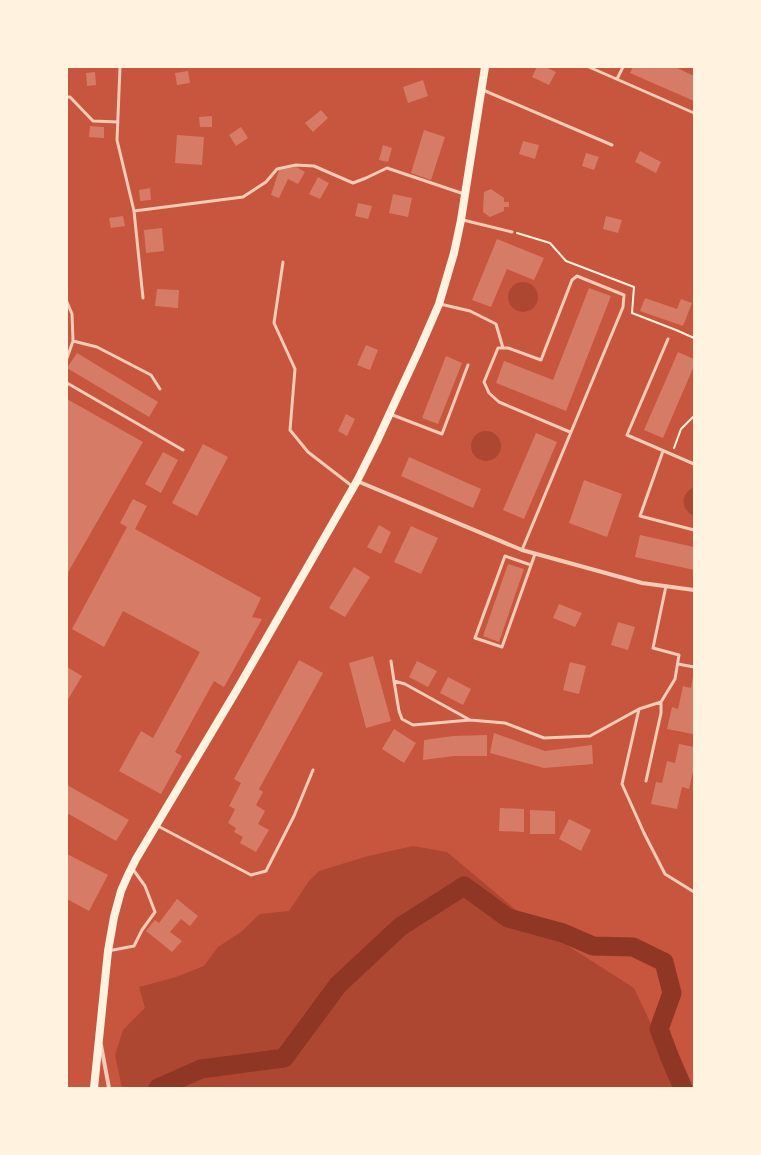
<svg xmlns="http://www.w3.org/2000/svg" width="761" height="1155" font-family="'IBM Plex Serif',serif">
<style>
.green{fill:#ae4732}
.lines{fill:none;stroke-linecap:round;stroke-linejoin:round}
.river{stroke:#8f3625;stroke-width:19}
.building{fill:#d67c66}
.path{stroke:#fff3e0;stroke-width:2}
.service{stroke:#f1ccb7;stroke-width:3}
.minor{stroke:#f1ccb7;stroke-width:4}
.secondary{stroke:#fff3e0;stroke-width:8}
</style>
<rect width="100%" height="100%" fill="#c8553d"/>
<path class="green" d="M508 297a15 15 0 1 1 30 0a15 15 0 1 1-30 0Z
M471 446a15 15 0 1 1 30 0a15 15 0 1 1-30 0Z
M694,487V516C680,509 680,494 694,487Z
M413,846L447,852L529,921L634,988L681,1088H122L115,1055L123,1030L145,1008L139,987L176,977L204,966L218,947L241,932L260,914L289,911L309,881L319,871L368,856Z"/>
<g class="lines">
<path class="river" d="M158,1088L201,1069L284,1058L338,985L400,927L464,886L508,918L563,933L593,946L633,947L664,962L672,993L659,1029L670,1058L683,1088"/>
</g>
<path class="building" d="M537,67H545L556,72L549,85L532,77Z
M633,67H675L694,76V101L630,73Z
M188,71L190,83L177,85L175,73Z
M95,72L96,85L87,86L86,73Z
M423,80L428,96L408,103L403,87Z
M321,110L328,118L313,132L305,123Z
M212,116V127H200L199,117Z
M90,126L104,127V138L89,137Z
M241,127L248,138L236,146L229,135Z
M424,130L445,137L431,180L411,173Z
M177,135L204,137L202,165L175,163Z
M523,141L539,145L535,159L519,154Z
M383,145L392,148L388,162L379,160Z
M640,151L661,162L656,173L635,162Z
M586,153L599,157L594,170L582,166Z
M296,167L305,172L298,184L288,179L279,198L271,195L279,170Z
M318,177L329,183L320,199L309,194Z
M150,188L151,200L140,201L139,190Z
M491,189L504,198V202H509V207H504V211L490,217L483,212L484,192Z
M393,194L412,198L408,217L389,213Z
M358,203L372,206L368,219L355,216Z
M123,216L125,226L111,228L109,218Z
M606,216L622,220L618,233L603,229Z
M162,228L164,251L146,253L144,230Z
M497,239L544,258L534,280L507,269L491,307L472,300Z
M589,288L611,296L566,411L496,383L504,361L553,380Z
M157,289L179,290L178,308L155,306Z
M645,298L677,309L681,299L692,303L683,326L640,311Z
M366,345L378,350L370,370L357,365Z
M678,352L694,359V366L663,438L644,430Z
M77,353L158,402L149,417L67,368Z
M446,356L462,363L438,424L422,418Z
M67,399L143,442L67,574Z
M346,414L355,419L347,436L338,431Z
M536,433L557,442L524,519L503,510Z
M203,444L228,457L197,516L172,503Z
M163,452L178,460L161,493L145,484Z
M409,457L481,489L473,508L401,476Z
M584,480L622,494L607,537L569,523Z
M133,499L147,506L135,529L261,598L252,617L262,619L224,687L214,681L175,752L182,756L161,794L119,771L141,731L153,738L200,652L123,611L104,647L72,629L127,527L120,523Z
M379,525L391,532L381,554L367,547Z
M411,526L438,538L421,574L394,562Z
M640,535L694,547V570L635,557Z
M508,564L524,569L499,642L483,636Z
M354,567L370,577L345,617L329,608Z
M559,604L582,613L575,627L553,618Z
M618,622L635,627L628,650L611,645Z
M373,656L391,721L366,728L349,663Z
M299,660L323,673L259,789L263,792L256,805L265,811L258,824L269,830L256,852L240,843L243,837L234,832L236,828L228,823L235,809L229,806L241,783L234,779Z
M417,661L437,671L428,687L409,677Z
M570,662L586,666L579,694L563,690Z
M67,667L82,676L67,701Z
M693,676L694,729L693,734L667,729L672,707L678,709L683,686L691,688Z
M448,677L471,689L463,705L440,693Z
M394,729L416,743L404,763L382,749Z
M494,733L545,751L592,745L593,764L544,768L490,753Z
M487,735V756H454L423,760L424,740L453,736Z
M679,744L694,747V767L689,789L682,787L677,809L651,804L656,782L662,783L667,761L675,763Z
M67,785L129,820L116,841L67,813Z
M500,808L524,809V832L499,831Z
M530,810L555,811V834H530Z
M569,819L591,830L581,851L559,839Z
M67,854L108,875L89,911L67,899Z
M177,899L198,916L190,926L181,919L170,932L182,941L172,952L146,931L155,920L159,923Z"/>
<g class="lines">
<path class="path" d="M517,233L550,243L566,261L634,287L632,313L676,330L694,338
M674,448L681,429L694,416"/>
<path class="service" d="M120,67L117,140L134,211L143,298
M589,67L694,113
M617,79L623,67
M483,90L612,145
M67,97H70L93,121L118,122
M134,211L243,197L266,182L277,169L296,165L314,166L353,183L366,178L387,168L464,194
M463,220L512,232
M283,262L274,323L295,369L290,430L308,452L352,486
M67,302L72,314L73,341L97,347L151,375L160,389
M440,304L470,311L496,324L503,348
M668,339L627,435L694,464
M67,358L73,341
M67,383L183,450
M390,414L442,434L468,365
M663,451L640,516L694,530
M522,550L623,307L624,295L577,276L572,280L541,360L508,348H498L484,382L489,393L499,402L570,432
M531,565L505,556L475,638L502,647L535,554
M391,661L394,681
M678,664L694,667
M639,709L622,784L644,833L665,874L694,892
M470,720L413,725L402,719L399,711L394,681L405,684L470,720L505,723L544,738L590,736L639,709L661,702L675,679L679,655L653,648L666,586
M646,781L661,713V702
M156,825L251,875L266,871L294,816L313,770
M108,951L134,946L142,930L155,912L145,886L132,868"/>
<path class="minor" d="M357,481L522,550L642,583L694,590
M101,1045L109,1088"/>
<path class="secondary" d="M94,1088L108,951L114,917L121,891L128,875L136,859L238,688L357,481L377,441L419,350L439,304L454,253L461,220L485,67"/>
</g>
<rect width="761" height="1155" fill="none" stroke="#fff3e0" stroke-width="136"/>
</svg>
